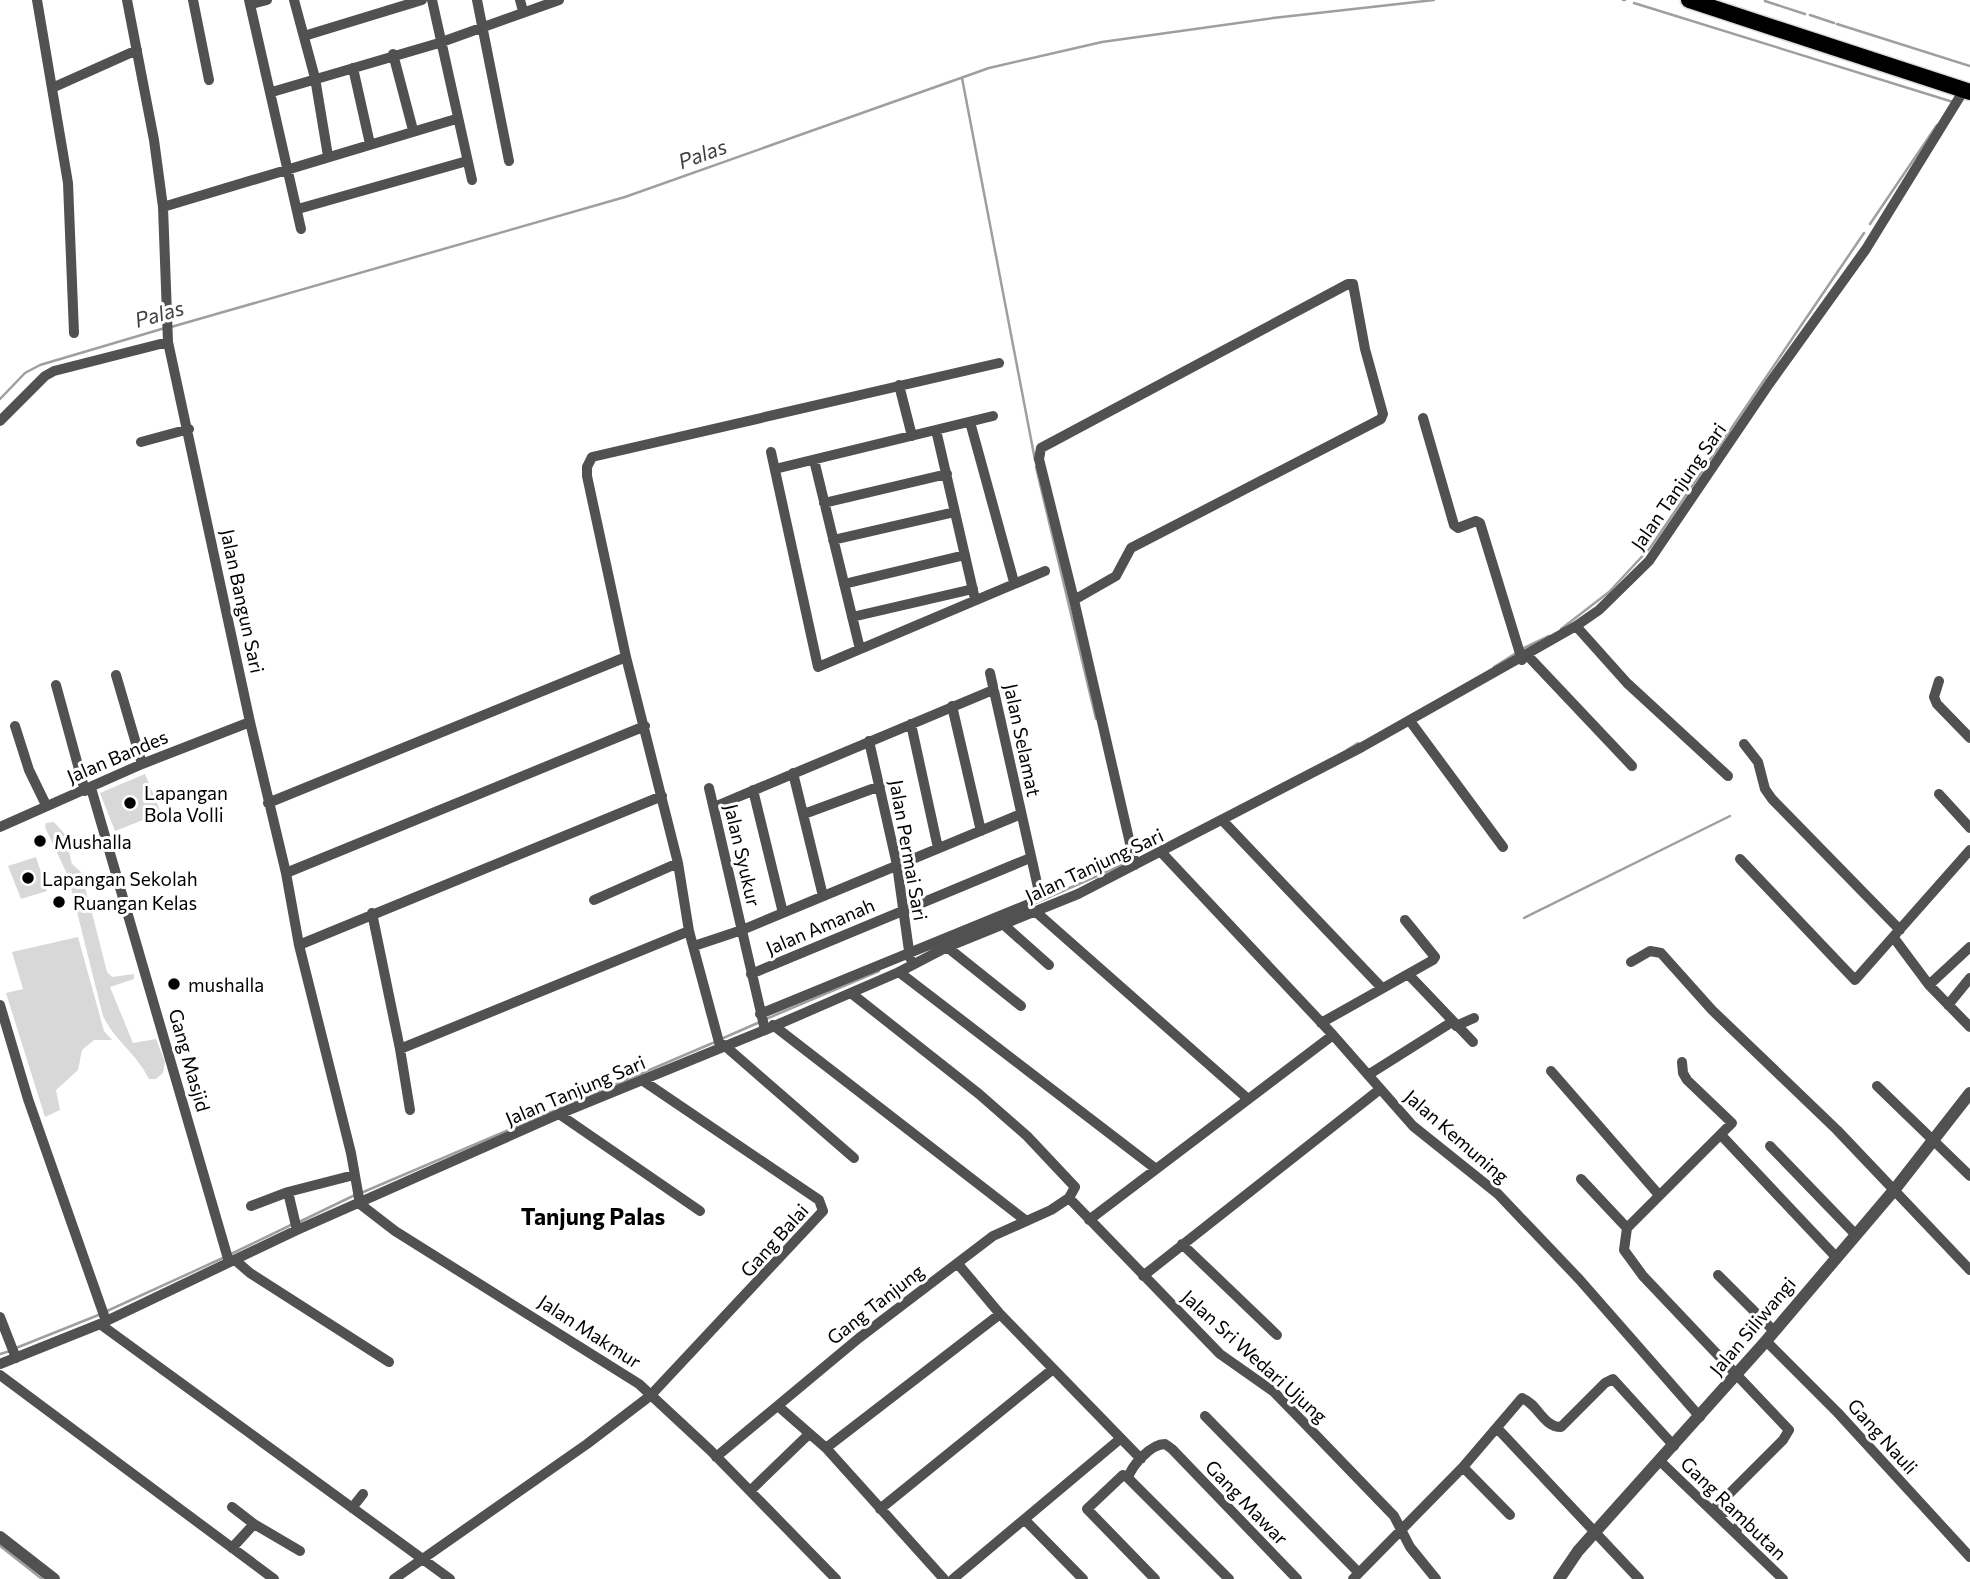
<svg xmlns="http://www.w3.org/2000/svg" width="1970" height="1579" font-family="Commissioner,sans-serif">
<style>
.green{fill:#d8d8d8}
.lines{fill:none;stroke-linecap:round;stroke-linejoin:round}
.stream{stroke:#9f9f9f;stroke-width:2.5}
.primary-casing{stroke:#dbdbdb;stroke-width:19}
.minor{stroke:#515151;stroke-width:10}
.tertiary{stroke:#515151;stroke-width:12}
.primary{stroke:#000;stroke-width:16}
.poi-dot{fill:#000;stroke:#fff;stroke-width:2.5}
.labels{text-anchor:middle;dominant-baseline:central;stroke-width:6;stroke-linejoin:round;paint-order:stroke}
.street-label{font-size:19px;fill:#000;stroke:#fff}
.poi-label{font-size:19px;fill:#000;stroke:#fff;text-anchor:start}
.water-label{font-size:21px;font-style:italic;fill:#404040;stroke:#fff}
.quarter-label{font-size:23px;font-weight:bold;fill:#000;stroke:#fff}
</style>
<rect width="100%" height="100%" fill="#fff"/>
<path class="green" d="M145,774L161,813L115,831L100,793Z
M54,822L71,841L69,852L72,864L81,872L88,899L101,904L91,909L107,972L112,977L134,974V979L110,987L133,1043L156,1039L165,1062L163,1073L156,1079H149C137,1054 115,1041 103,1016L68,876L45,827L46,823Z
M36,857L47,891L21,899L8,866Z
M78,937L104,1031L112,1040H94L82,1050L78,1070L56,1090L60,1110L45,1117L6,993L23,989L12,952Z"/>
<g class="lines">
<path class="stream" d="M1623,0H1625
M1765,1L1805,14
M1634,3L1953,102
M1810,15L1834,23
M1837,24L1970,66
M962,78L1035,460
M1870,224L1937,125
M171,327L625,197L989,68L1102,42L1273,18L1434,0
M0,399L25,373L40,365L165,328
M1036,467L1096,719
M1561,629L1609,592L1650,548L1864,233
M1524,648L1549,636
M1494,667L1516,653
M1347,750L1358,743
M1033,904L1129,862
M1524,918L1730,816
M766,1019L879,971
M721,1039L760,1022
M361,1193L715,1042
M297,1223L355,1195
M231,1254L291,1225
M107,1311L225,1257
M16,1348L101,1314
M0,1354L10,1351
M0,1546L42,1579"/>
<defs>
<path id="primary" d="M1689,0L1970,92"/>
</defs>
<use href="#primary" class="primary-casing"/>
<path class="minor" d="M37,0L68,183L74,333
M127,0L154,140L163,207L168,342L250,722L286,873L299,945L351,1153L360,1204L395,1231L639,1384L710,1450L836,1579
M193,0L209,80
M249,0L301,229
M294,0L315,78L328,156
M432,0L472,180
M477,0L509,161
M520,0L523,11
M251,4L267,0
M304,36L422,0
M393,54L413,130
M353,68L370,144
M52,88L137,50
M272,92L439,43L559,0
M163,207L456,119
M298,209L467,161
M899,385L912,436
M1423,418L1454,525L1458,528L1476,521L1480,523L1522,660
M0,421L45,376L54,371L168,342
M970,422L1014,582
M936,430L975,599
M141,442L189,429
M771,452L818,667L1045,571
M814,460L860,649
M775,469L993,416
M824,503L947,474
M833,540L955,512
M844,584L965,555
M1074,600L1039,459L1041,448L1348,284H1353L1365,349L1383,414L1381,419L1131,548L1116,576L1074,600L1135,865
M852,617L973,589
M1576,626L1627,683L1728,776
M1528,656L1632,766
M626,657L587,476V467L592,457L999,363
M990,673L1039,892
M116,675L142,764
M1939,681L1934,697L1937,704L1970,738
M56,685L85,791
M952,706L981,831
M1410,721L1503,847
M911,724L938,848
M15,726L29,770L46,805
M869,741L897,865L910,958
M1744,744L1758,762L1765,789L1772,799L1900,930
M793,773L823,896
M91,788L229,1262
M709,788L765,1030
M753,790L783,913
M1939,794L1970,828
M268,803L626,657L678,863L689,931L720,1046
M714,807L993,690
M804,814L880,786
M1223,821L1381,987
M0,827L142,764L250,722
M1162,853L1333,1035L1413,1126L1498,1194L1579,1279L1700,1417
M1740,859L1855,980L1970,850
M286,873L645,726
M594,900L678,863
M1036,912L1248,1099
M372,913L400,1049
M1004,925L1049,965
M1894,938L1929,985L1970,1027
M299,945L662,796
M694,946L742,930L1021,814
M947,947L1021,1006
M1631,962L1650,951L1661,953L1712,1010L1837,1130L1970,1270
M899,972L1156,1169
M751,974L1030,858
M1409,975L1473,1042
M1929,985L1970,947
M0,1005L28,1099L106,1321
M1948,1005L1970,978
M760,1014L1029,904
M1321,1023L1433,960L1435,957L1405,920
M773,1025L1025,1220
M1456,1026L1474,1018
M724,1045L854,1158
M1682,1062L1683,1073L1687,1080L1732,1123L1627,1228L1624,1250L1643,1276L1789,1430L1783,1440L1713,1510
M1551,1071L1659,1195
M1368,1075L1452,1022
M1877,1086L1970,1176
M410,1110L400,1049L689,931
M559,1114L700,1211
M1721,1135L1836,1257
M1770,1146L1855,1234
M1581,1179L1627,1228
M288,1192L354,1175
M1069,1198L1220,1354L1274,1392L1309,1428L1394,1516L1410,1547L1436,1579
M251,1206L288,1192L297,1230
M1089,1220L1333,1035
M1182,1244L1277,1335
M235,1260L250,1273L389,1362
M958,1264L1000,1314L1141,1459
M1718,1275L1773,1330
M1143,1276L1379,1090
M0,1317L16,1358
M100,1324L450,1579
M1766,1341L1838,1413L1970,1557
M0,1364L100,1324L297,1230L559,1114L765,1030L899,972L947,947L1078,894L1362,747L1576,626L1599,610L1649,561L1769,384L1866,249L1964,90
M0,1375L274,1579
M778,1406L826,1448L944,1579
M1205,1416L1359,1573
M1497,1428L1639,1579
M826,1448L1000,1314
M716,1457L859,1338L993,1236L1051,1210L1069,1198L1075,1187L1027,1136L979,1094L851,993
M1661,1462L1783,1579
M1463,1467L1510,1515
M1128,1478L1123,1475L1087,1509L1155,1579
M750,1491L809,1434
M232,1507L254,1524
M352,1508L363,1494
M880,1509L1053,1369
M1717,1515L1727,1511L1738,1516L1740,1521L1736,1533
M1025,1520L1083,1579
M232,1548L254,1524L300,1551
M394,1579L587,1444L650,1396L823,1211L819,1200L642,1080
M953,1579L1120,1439
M1229,1579L1128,1478C1132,1465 1151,1444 1165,1444L1172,1449L1297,1579
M1353,1579L1463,1467L1522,1398C1538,1404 1543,1427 1561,1427L1605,1383L1613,1379L1674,1446"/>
<path class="tertiary" d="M0,1537L54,1579
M1559,1579L1578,1551L1766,1341L1895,1189L1970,1093"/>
<use href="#primary" class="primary"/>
</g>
<g class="poi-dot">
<circle cx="130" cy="803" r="7"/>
<circle cx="40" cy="841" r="7"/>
<circle cx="28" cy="878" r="7"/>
<circle cx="59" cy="902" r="7"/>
<circle cx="174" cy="984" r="7"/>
</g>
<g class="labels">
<g class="street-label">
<text transform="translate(1678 486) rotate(-55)">Jalan Tanjung Sari</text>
<text transform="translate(243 601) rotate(78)">Jalan Bangun Sari</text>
<text transform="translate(1023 740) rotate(78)">Jalan Selamat</text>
<text transform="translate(117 756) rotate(-23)">Jalan Bandes</text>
<text transform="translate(909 850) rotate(80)">Jalan Permai Sari</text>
<text transform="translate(743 855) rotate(77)">Jalan Syukur</text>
<text transform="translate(1094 865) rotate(-25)">Jalan Tanjung Sari</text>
<text transform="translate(820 926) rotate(-23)">Jalan Amanah</text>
<text transform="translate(190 1060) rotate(74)">Gang Masjid</text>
<text transform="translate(575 1090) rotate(-23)">Jalan Tanjung Sari</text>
<text transform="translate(1457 1136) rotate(41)">Jalan Kemuning</text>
<text transform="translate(774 1240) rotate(-48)">Gang Balai</text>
<text transform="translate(875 1304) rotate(-38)">Gang Tanjung</text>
<text transform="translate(1752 1326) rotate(-50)">Jalan Siliwangi</text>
<text transform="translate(590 1331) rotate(33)">Jalan Makmur</text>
<text transform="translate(1255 1356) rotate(42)">Jalan Sri Wedari Ujung</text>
<text transform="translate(1883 1436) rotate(48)">Gang Nauli</text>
<text transform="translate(1247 1502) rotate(46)">Gang Mawar</text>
<text transform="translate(1734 1508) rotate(44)">Gang Rambutan</text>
</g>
<g class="poi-label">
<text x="144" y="792">Lapangan<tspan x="144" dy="22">Bola Volli</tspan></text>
<text x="54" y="841">Mushalla</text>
<text x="42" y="878">Lapangan Sekolah</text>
<text x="73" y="902">Ruangan Kelas</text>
<text x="188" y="984">mushalla</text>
</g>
<g class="water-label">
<text transform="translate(702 153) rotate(-20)">Palas</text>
<text transform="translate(159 313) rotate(-16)">Palas</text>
</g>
<g class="quarter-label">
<text x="593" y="1216">Tanjung Palas</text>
</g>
</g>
</svg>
